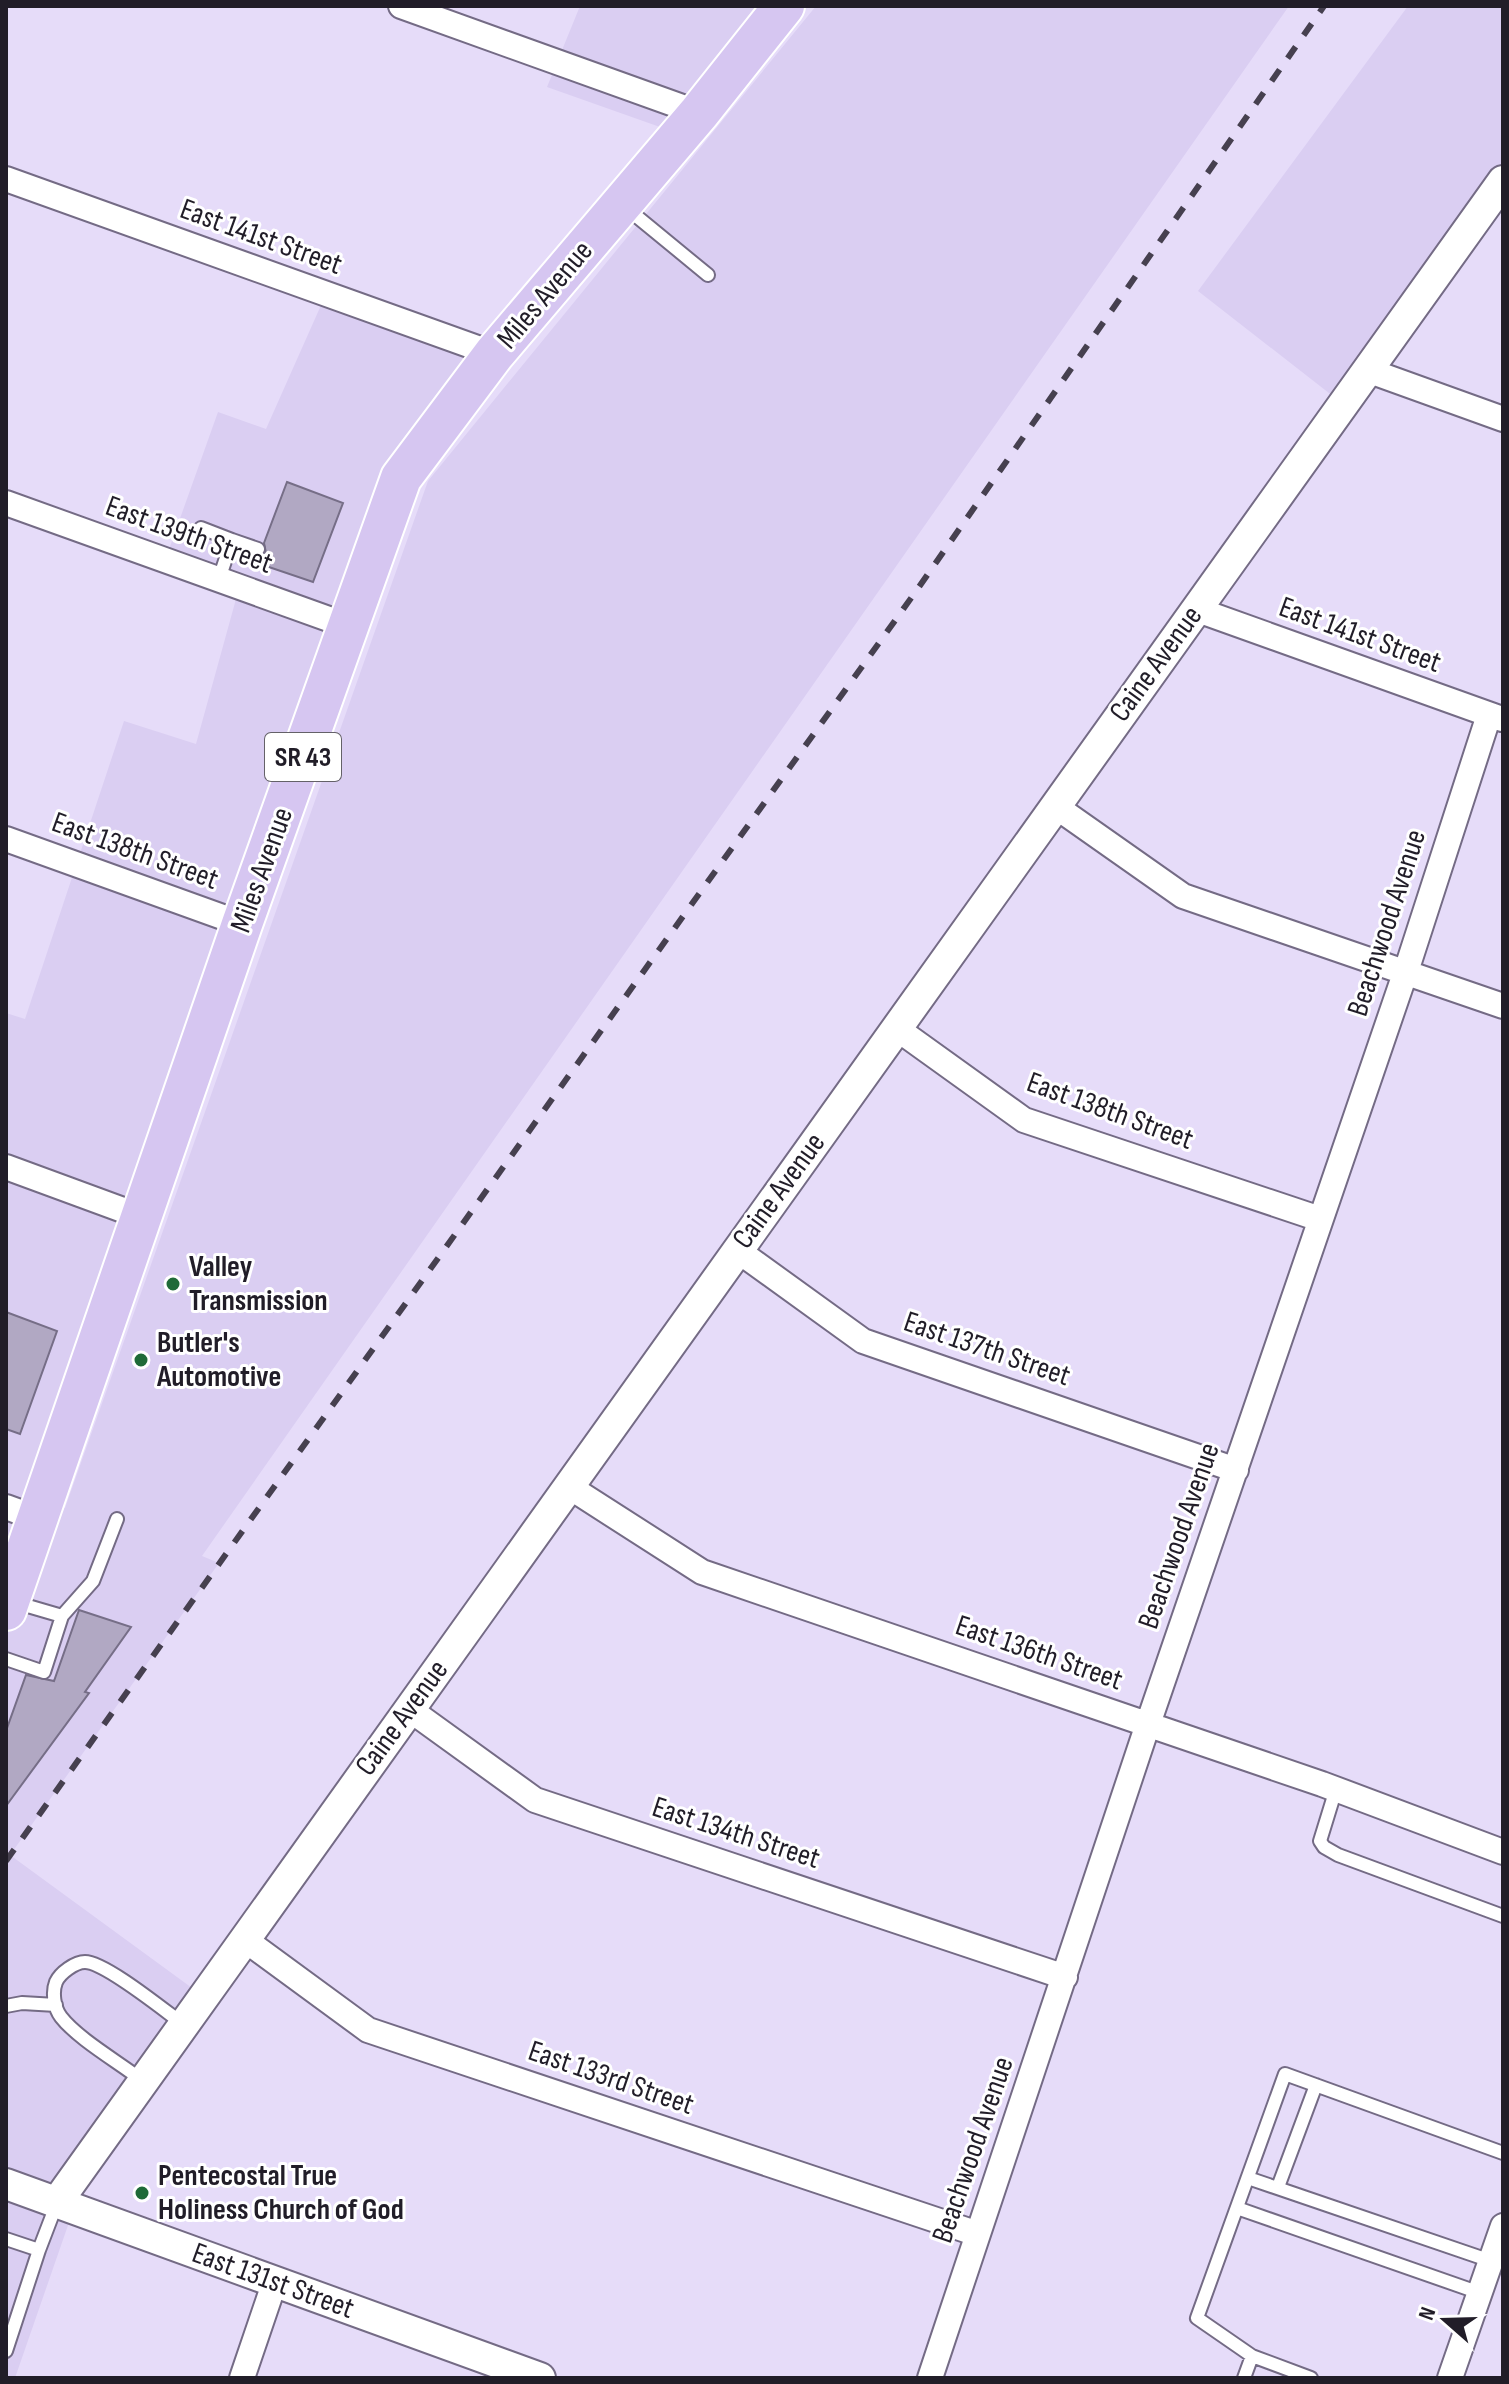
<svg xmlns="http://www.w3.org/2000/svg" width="1509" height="2384" font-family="'Sofia Sans Condensed',sans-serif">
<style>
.built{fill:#dacef2}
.building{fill:#b1a8c3;stroke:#766e87;stroke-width:2}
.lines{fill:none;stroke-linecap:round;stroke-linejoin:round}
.service-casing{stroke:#746b85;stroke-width:16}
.minor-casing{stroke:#746b85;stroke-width:28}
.tertiary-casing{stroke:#746b85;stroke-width:34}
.primary-casing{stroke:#fff;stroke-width:44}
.service{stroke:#fff;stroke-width:12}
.minor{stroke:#fff;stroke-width:24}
.tertiary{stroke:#fff;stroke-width:30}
.primary{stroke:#d6c6f1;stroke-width:40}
.rail{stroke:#46404f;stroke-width:6;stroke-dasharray:14 14;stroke-linecap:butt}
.poi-dot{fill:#1f6a38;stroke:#fff;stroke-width:3}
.labels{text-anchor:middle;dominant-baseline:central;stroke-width:6;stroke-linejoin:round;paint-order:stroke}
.shield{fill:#fff;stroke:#646168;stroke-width:2}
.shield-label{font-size:28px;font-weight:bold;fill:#211d28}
.street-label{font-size:30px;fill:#211d28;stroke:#fff}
.poi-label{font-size:30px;font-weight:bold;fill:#211d28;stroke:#fff;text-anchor:start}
</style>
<rect width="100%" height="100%" fill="#e6dcf9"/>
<path class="built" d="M580,6H784L676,139L660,127L547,87Z
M816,6H1289L202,1556L219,1563L10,1855L203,1996L58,2202L74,2208L15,2378H6V1013L25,1019L124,721L196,744L236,599L162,569L218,412L266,429L326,294L494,354L401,479L46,1502L65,1508L428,481Z
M1408,6H1503V181L1343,404L1198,291Z"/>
<path class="building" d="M287,482L343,503L313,582L257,563L266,553L264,543Z
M6,1312L57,1331L20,1434L6,1429Z
M79,1610L131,1627L85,1692L89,1693L6,1806V1731L26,1675L54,1681Z"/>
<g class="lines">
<defs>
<path id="service" d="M624,206L708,275
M201,528L232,540L219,579
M232,540L258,549
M62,1616L93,1581L117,1519
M6,1659L44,1672L62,1616L14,1602
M1336,1789L1320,1841L1324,1847L1338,1855L1503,1916
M6,2006L22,2003L56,2005
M143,2081C120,2063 78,2039 61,2017C54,2008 52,1992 56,1982C60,1973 75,1962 85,1962C105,1962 165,2011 183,2024
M1248,2178L1491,2261
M1278,2187L1316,2085
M1237,2208L1480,2293
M6,2239L39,2250L57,2203
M6,2351L39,2250
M1252,2356L1197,2318L1285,2074L1503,2153
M1244,2378L1252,2356L1311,2378"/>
<path id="minor" d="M401,6L699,113
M6,179L494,354
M1367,370L1503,419
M6,503L351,627
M1195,609L1502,719
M1055,806L1183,896L1503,1006
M6,839L242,924
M896,1028L1024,1120L1320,1219
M6,1167L142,1217
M737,1250L863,1341L1236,1470
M568,1486L702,1572L1322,1784L1503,1852
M6,1507L39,1519
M409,1709L535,1800L1065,1977
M244,1939L368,2030L978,2234
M242,2378L275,2281
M930,2378L1148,1724L1410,959L1489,715
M1450,2378L1503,2226"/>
<path id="tertiary" d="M6,2184L540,2378
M57,2202L1503,181"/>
<path id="primary" d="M6,1610L242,924L401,478L494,354L699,113L784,6"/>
</defs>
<use href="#service" class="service-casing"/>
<use href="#minor" class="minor-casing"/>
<use href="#tertiary" class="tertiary-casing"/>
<use href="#primary" class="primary-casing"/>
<use href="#service" class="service"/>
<use href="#minor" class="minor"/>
<use href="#tertiary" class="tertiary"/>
<use href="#primary" class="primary"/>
<path class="rail" d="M6,1861L914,594L1324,6"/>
</g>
<g class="poi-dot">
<circle cx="173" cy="1284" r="8"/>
<circle cx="141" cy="1360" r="8"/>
<circle cx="142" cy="2193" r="8"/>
</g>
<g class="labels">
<rect class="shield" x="265" y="733" width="76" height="48" rx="6"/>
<g class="shield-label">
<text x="303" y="757">SR 43</text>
</g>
<g class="street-label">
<text transform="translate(261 237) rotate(20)">East 141st Street</text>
<text transform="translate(545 295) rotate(-50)">Miles Avenue</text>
<text transform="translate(189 535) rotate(20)">East 139th Street</text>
<text transform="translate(1360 635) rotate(20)">East 141st Street</text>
<text transform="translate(1156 664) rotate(-54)">Caine Avenue</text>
<text transform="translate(135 851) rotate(20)">East 138th Street</text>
<text transform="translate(262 870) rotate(-70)">Miles Avenue</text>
<text transform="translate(1387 923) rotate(-72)">Beachwood Avenue</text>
<text transform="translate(1110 1111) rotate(20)">East 138th Street</text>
<text transform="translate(779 1191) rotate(-54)">Caine Avenue</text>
<text transform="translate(987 1349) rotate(19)">East 137th Street</text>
<text transform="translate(1179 1536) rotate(-71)">Beachwood Avenue</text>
<text transform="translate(1039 1653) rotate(19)">East 136th Street</text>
<text transform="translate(402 1718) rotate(-54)">Caine Avenue</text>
<text transform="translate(736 1833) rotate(18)">East 134th Street</text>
<text transform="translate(611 2078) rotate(19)">East 133rd Street</text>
<text transform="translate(973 2150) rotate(-71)">Beachwood Avenue</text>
<text transform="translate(273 2281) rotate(20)">East 131st Street</text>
</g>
<g class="poi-label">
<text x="189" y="1267">Valley<tspan x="189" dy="34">Transmission</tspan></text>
<text x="157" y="1343">Butler's<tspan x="157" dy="34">Automotive</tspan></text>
<text x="158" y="2176">Pentecostal True<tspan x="158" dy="34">Holiness Church of God</tspan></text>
</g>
</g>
<rect width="1509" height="2384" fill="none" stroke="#211d28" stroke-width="16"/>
<g transform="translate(1445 2320) rotate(290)" stroke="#ffffff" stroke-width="6" paint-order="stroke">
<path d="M0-6L14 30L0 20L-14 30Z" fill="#211d28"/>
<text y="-12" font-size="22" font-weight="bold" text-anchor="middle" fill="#211d28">N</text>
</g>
</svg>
